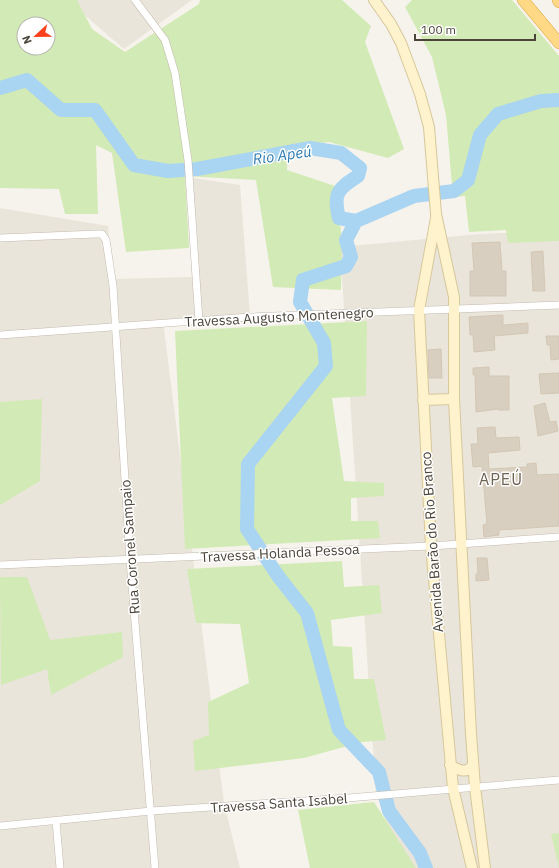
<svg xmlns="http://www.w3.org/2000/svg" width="559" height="868" font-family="'IBM Plex Sans',sans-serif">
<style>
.residential{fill:#eae5da}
.green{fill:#d2eab5;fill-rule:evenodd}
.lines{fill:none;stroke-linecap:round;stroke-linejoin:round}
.river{stroke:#a9d4f2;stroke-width:14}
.building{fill:#d8cfc1;stroke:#d3c7b4}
.minor-casing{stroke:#c2bbae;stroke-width:8}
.secondary-casing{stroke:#d6c79b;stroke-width:12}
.trunk-casing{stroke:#e0a43c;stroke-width:12}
.minor{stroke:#fff;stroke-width:7}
.secondary{stroke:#fff3cd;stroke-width:10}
.trunk{stroke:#ffd985;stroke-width:11}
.labels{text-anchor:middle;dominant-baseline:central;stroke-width:3;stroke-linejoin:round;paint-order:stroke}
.street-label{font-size:14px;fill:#4b4439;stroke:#fff}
.water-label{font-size:15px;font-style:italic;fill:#2e7ab2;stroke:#fff}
.quarter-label{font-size:16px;letter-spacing:1px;fill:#6e6250;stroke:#fff}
</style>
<rect width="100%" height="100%" fill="#f6f3ec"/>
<path class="residential" d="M67,0H192L124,49Z
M187,177L240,185L250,315L163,321L224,803L240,868H0V208L108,226L113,279L192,277Z
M559,231V868H402L376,793L340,247L479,234Z"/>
<path class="green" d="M0,0H77L92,29L125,52L199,4L200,0H342L371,26L365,42L404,149L388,158L329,142L288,147L287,170L335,186L342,239L341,290L273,287L256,180L185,176L189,248L126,252L112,153L96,145L98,214H65L59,189L0,188ZM24,24H48V48H24Z
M412,0H512L559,56V241L508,243L506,230L469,232L465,196L453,197L446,115L432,57L405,7Z
M367,321L366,396L332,398L344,481L384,483V496L351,498V521H378L380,538L185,549L175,331Z
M42,399L40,481L0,505V402Z
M342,561L344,587L379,585L382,613L331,620L333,646L352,647L354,679H374L386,740L362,742L304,758L195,771L193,741L209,735L208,702L249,683L240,624L196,623L187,569Z
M2,577H27L50,640L122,632L123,657L51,695L47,669L1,685L0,578Z
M374,802L416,868H310L298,810Z
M559,833V868L551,834Z"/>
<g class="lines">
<path class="river" d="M0,88L27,80L61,110H95L134,165L168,171L197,169L310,148L341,153L360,168L358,176C337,189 333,194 339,218L356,221L414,196L454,191L468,180L480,135L498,114L541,101L559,100
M356,221L346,240L351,257L346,266L303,280L300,302L324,343L326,366L248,464L247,529L278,576L307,613L339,730L379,772L389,811L420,853L426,868"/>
</g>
<path class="building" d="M500,242L502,271H506V296H470V271H474L472,243Z
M543,251L545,291H533L531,252Z
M503,315V325L528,323V333L494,336L495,350L474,352L473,335H470L469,317Z
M546,336H559V359L551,360L550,345H547Z
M441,349L442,378H429L428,350Z
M489,367V376H509V410H498V409L476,412L475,375H473V368Z
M559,373V393L541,394L539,374Z
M545,403L550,422L556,421L558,431L538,436L534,406Z
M495,427L496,438L519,437L520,450L488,453L489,469L527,467V464L536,463L537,475L559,474V526L499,530V535L484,537L483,525L487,524L482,466L473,467L471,444H478L477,428Z
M477,558H487L489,580L476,581V574L478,573Z"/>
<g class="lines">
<defs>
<path id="minor" d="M135,0L165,40L175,73L188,160L199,321
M0,238L96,234H102L106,240L113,286L130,560L155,868
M0,335L250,317L559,305
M0,565L431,546L559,537
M56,821L60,868
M0,826L151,811L348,798L559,780"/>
<path id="secondary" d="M374,0L391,24L401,43L420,94L429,127L436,214L454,297V399L471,734L475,787L485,868
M436,218L419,310L431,546L453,788L472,868
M423,400L454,399
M450,765C458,770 468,775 473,764"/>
<path id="trunk" d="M523,0L559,43
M558,0L559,2"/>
</defs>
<use href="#minor" class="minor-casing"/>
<use href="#secondary" class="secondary-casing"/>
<use href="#trunk" class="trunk-casing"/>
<use href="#minor" class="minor"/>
<use href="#secondary" class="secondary"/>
<use href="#trunk" class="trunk"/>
</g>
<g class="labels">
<g class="street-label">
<text transform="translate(279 317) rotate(-3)">Travessa Augusto Montenegro</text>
<text transform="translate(432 542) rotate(-94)">Avenida Barão do Rio Branco</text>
<text transform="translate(130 547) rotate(-94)">Rua Coronel Sampaio</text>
<text transform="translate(280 553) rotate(-3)">Travessa Holanda Pessoa</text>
<text transform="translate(279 803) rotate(-4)">Travessa Santa Isabel</text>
</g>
<g class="water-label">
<text transform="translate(282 155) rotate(-8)">Rio Apeú</text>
</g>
<g class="quarter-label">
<text x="501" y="479">APEÚ</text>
</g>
</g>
<g transform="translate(36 36) rotate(248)"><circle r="19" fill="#ffffff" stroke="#b7b4b0"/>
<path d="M0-3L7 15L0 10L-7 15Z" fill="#fc3f1d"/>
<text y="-6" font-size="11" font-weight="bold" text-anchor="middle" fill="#4b4439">N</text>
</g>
<path d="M415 34v6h120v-6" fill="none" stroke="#4b4439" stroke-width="2"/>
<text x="421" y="34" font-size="12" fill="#4b4439" stroke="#ffffff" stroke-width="3" paint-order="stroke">100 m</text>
</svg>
